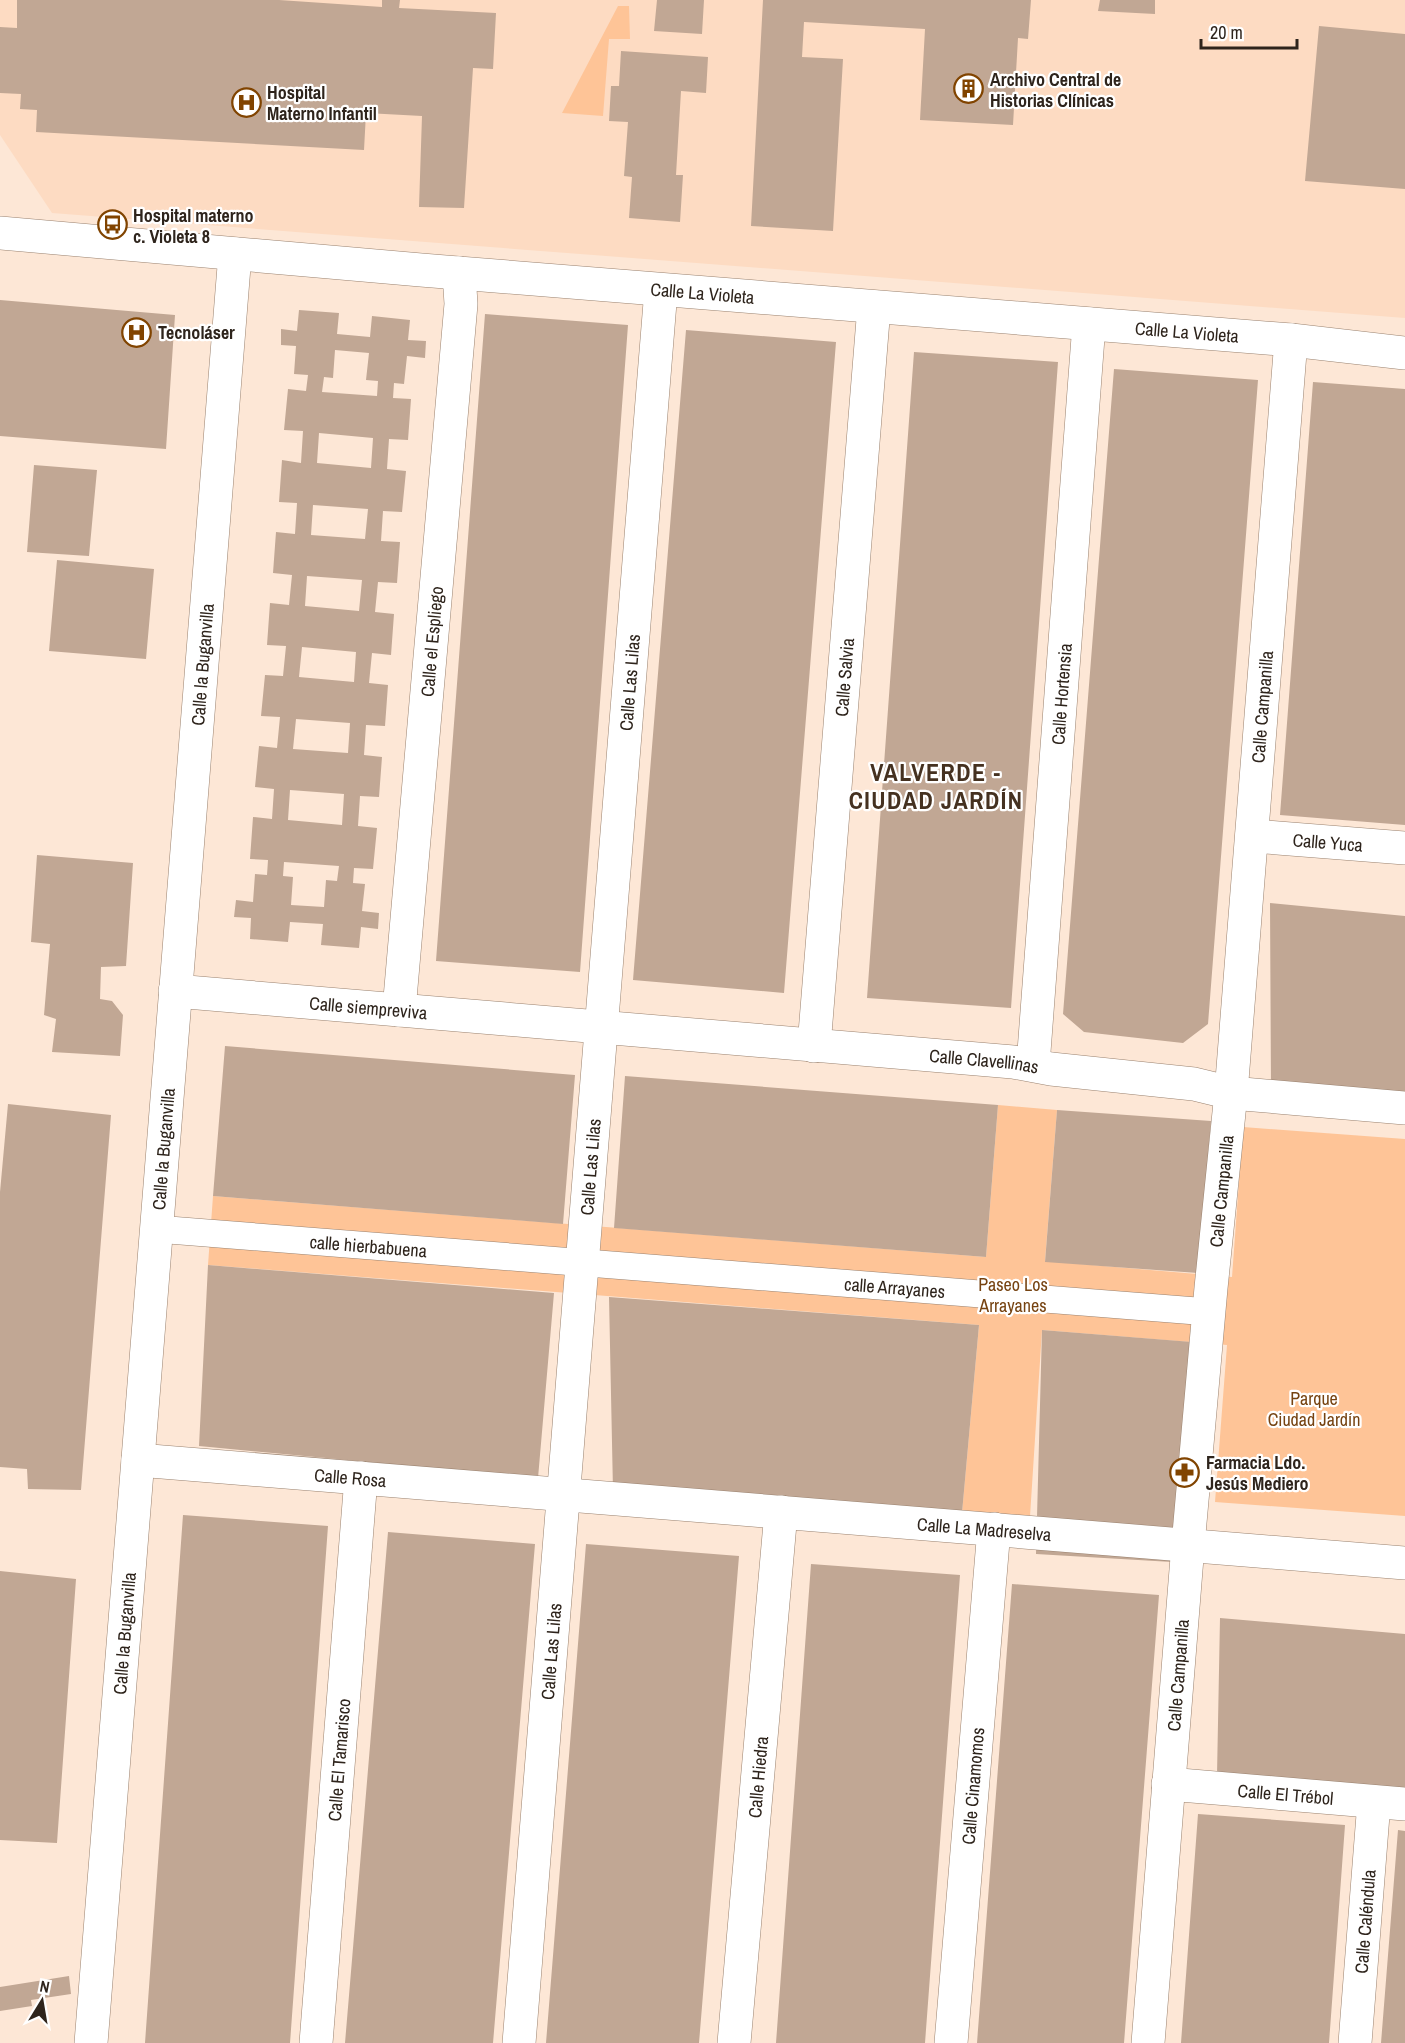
<svg xmlns="http://www.w3.org/2000/svg" width="1405" height="2043" font-family="'Archivo Narrow',sans-serif">
<style>
.built{fill:#fddbc2}
.green{fill:#fec497}
.building{fill:#c1a794;fill-rule:evenodd}
.lines{fill:none;stroke-linecap:round;stroke-linejoin:round}
.pedestrian-casing{stroke:#9a826f;stroke-width:28}
.minor-casing{stroke:#9a826f;stroke-width:34}
.pedestrian{stroke:#fff;stroke-width:27}
.minor{stroke:#fff;stroke-width:33}
.labels{text-anchor:middle;dominant-baseline:central;stroke-width:4.5;stroke-linejoin:round;paint-order:stroke}
.poi-label{font-size:18px;font-weight:bold;fill:#2e241c;stroke:#fff;text-anchor:start}
.street-label{font-size:18px;fill:#2e241c;stroke:#fff}
.park-label{font-size:18px;fill:#764311;stroke:#fff}
.district-label{font-size:24px;font-weight:bold;letter-spacing:1.5px;fill:#453120;stroke:#fff}
</style>
<rect width="100%" height="100%" fill="#fde7d6"/>
<path class="built" d="M0,0H1405V318L52,213L0,135Z"/>
<path class="green" d="M618,6H629L630,39H609L603,116L562,113Z
M998,1105L1057,1110L1045,1261L1232,1277L1243,1127L1405,1139V1516L1215,1502L1227,1345L1042,1330L1029,1532L962,1513L979,1325L208,1265L213,1196L986,1257Z"/>
<path class="building" d="M17,0H279L382,7V0H400L399,8L496,13L493,69L473,68L464,208L419,207L422,116L366,113L364,150L36,132L37,110L20,109L21,94L0,93V27L17,28Z
M657,0H704L702,34L654,31Z
M763,0H1031L1028,39L1018,38L1013,125L920,120L925,29L804,22L802,57L843,59L833,231L751,226Z
M1100,0H1155V14L1098,11Z
M1319,26L1405,34V189L1305,181Z
M621,51L708,57L706,93L681,91L676,175H683L680,222L629,218L632,177L624,176L628,122L609,121L611,86H619Z
M0,300L175,315L166,449L0,436Z
M299,310L339,313L337,334L370,337L372,316L410,320L408,340L426,341L425,358L407,356L404,384L394,383L393,398L411,399L408,440L389,439L387,469L406,471L402,512L383,511L381,541L400,542L397,583L378,582L375,612L394,614L391,655L372,653L369,683L388,685L385,726L366,725L364,755L382,757L379,797L360,796L358,826L377,828L373,869L354,868L353,883L365,884L362,911L379,913L378,929L361,927L359,948L321,945L323,924L306,923L290,922L288,942L250,939L251,918L234,917L236,900L253,902L255,874L267,875L268,860L250,859L253,817L272,819L274,789L255,787L259,746L277,748L280,717L261,716L265,675L283,676L286,646L267,645L270,603L289,605L292,575L273,573L276,532L295,534L297,503L279,502L282,460L301,463L303,431L284,430L288,389L306,391L308,375L294,374L296,346L281,345V329L297,331ZM335,350L369,353L366,380L378,381L377,396L322,392L324,377L333,378ZM319,433L373,438L371,468L317,463ZM313,505L368,509L365,539L311,535ZM307,576L362,580L359,611L305,606ZM302,647L356,652L354,682L299,677ZM296,719L350,723L348,753L293,749ZM290,790L344,794L342,825L288,820ZM284,862L339,866L337,881L326,880L324,907L291,905L293,877L283,876Z
M485,314L628,325L580,972L436,961Z
M686,330L836,342L784,993L633,980Z
M914,352L1058,362L1011,1008L867,998Z
M1114,369L1258,380L1208,1024L1183,1043L1084,1032L1063,1014Z
M1313,382L1405,389V825L1280,815Z
M34,465L97,470L89,556L27,552Z
M57,560L154,569L146,659L49,651Z
M37,855L133,863L126,966L101,967L100,999L112,1001L123,1015L120,1056L52,1052L56,1019L44,1015L50,944L31,942Z
M1270,903L1405,916V1102L1271,1090Z
M225,1046L575,1075L563,1224L213,1196Z
M625,1076L998,1105L986,1257L614,1228Z
M8,1104L111,1115L81,1490L28,1489L27,1469L0,1467V1192Z
M1057,1110L1211,1121L1198,1273L1045,1262Z
M208,1265L554,1293L538,1478L199,1446Z
M609,1297L979,1325L962,1513L613,1491Z
M1042,1330L1192,1342L1172,1562L1036,1554Z
M183,1515L328,1526L290,2043H145Z
M388,1532L535,1544L493,2043H345Z
M586,1544L739,1556L699,2043H546Z
M811,1564L960,1575L925,2043H776Z
M0,1571L76,1579L57,1843L0,1840Z
M1012,1584L1159,1595L1124,2043H977Z
M1220,1618L1405,1634V1794L1217,1775Z
M1198,1814L1345,1825L1329,2043H1181Z
M1398,1830L1405,1831V2043H1381Z
M69,1976L71,1994L31,2000L32,2006L0,2011V1987Z"/>
<g class="lines">
<defs>
<g id="pedestrian">
<path id="s1" d="M156,1229L1209,1312"/>
</g>
<g id="minor">
<path id="s2" d="M0,233L421,270L1291,340L1405,353"/>
<path id="s3" d="M1252,836L1405,848"/>
<path id="s4" d="M175,991L1013,1062L1051,1069L1194,1084L1231,1093L1405,1108"/>
<path id="s5" d="M399,1010L461,304L459,273"/>
<path id="s6" d="M814,1046L874,307"/>
<path id="s7" d="M1033,1065L1089,324"/>
<path id="s8" d="M138,1460L1405,1563"/>
<path id="s9" d="M1168,1784L1405,1804"/>
<path id="s10" d="M91,2043L235,254"/>
<path id="s11" d="M316,2043L361,1478"/>
<path id="s12" d="M519,2043L661,290"/>
<path id="s13" d="M734,2043L781,1512"/>
<path id="s14" d="M951,2043L994,1529"/>
<path id="s15" d="M1148,2043L1188,1545L1211,1288L1231,1093L1291,340"/>
<path id="s16" d="M1355,2043L1374,1802"/>
</g>
</defs>
<use href="#pedestrian" class="pedestrian-casing"/>
<use href="#minor" class="minor-casing"/>
<use href="#pedestrian" class="pedestrian"/>
<use href="#minor" class="minor"/>
</g>
<defs>
<symbol id="building-ring" viewBox="-11 -11 22 22"><circle r="9.5" fill="#fff" stroke="#814400" stroke-width="1.5"/><path d="M-4-6H4V6H1V3H-1V6H-4ZM-2.5-4.3h1.7v1.8h-1.7ZM.8-4.3h1.7v1.8H.8ZM-2.5-1h1.7V.8h-1.7ZM.8-1h1.7V.8H.8Z" fill="#814400"/></symbol>
<symbol id="hospital-ring" viewBox="-11 -11 22 22"><circle r="9.5" fill="#fff" stroke="#814400" stroke-width="1.5"/><path d="M-5-5h3v3.5h4V-5h3V5h-3V1.5h-4V5h-3Z" fill="#814400"/></symbol>
<symbol id="bus-ring" viewBox="-11 -11 22 22"><circle r="9.5" fill="#fff" stroke="#814400" stroke-width="1.5"/><path d="M-5-6H5V4H4V6H2V4H-2V6H-4V4H-5ZM-3.5-4V0h7V-4ZM-3.5 1.2v1.5H-2V1.2ZM2 1.2v1.5H3.5V1.2Z" fill="#814400"/></symbol>
<symbol id="pharmacy-ring" viewBox="-11 -11 22 22"><circle r="9.5" fill="#fff" stroke="#814400" stroke-width="1.5"/><path d="M-2-6h4v4h4v4h-4v4h-4v-4h-4v-4h4Z" fill="#814400"/></symbol>
</defs>
<g fill-rule="evenodd">
<use href="#building-ring" x="952" y="72" width="33" height="33"/>
<use href="#hospital-ring" x="230" y="86" width="33" height="33"/>
<use href="#bus-ring" x="96" y="208" width="33" height="33"/>
<use href="#hospital-ring" x="120" y="316" width="33" height="33"/>
<use href="#pharmacy-ring" x="1168" y="1456" width="33" height="33"/>
</g>
<g class="labels">
<g class="poi-label">
<text x="990" y="79">Archivo Central de<tspan x="990" dy="21">Historias Clínicas</tspan></text>
<text x="267" y="92">Hospital<tspan x="267" dy="21">Materno Infantil</tspan></text>
<text x="133" y="215">Hospital materno<tspan x="133" dy="21">c. Violeta 8</tspan></text>
<text x="158" y="332">Tecnoláser</text>
<text x="1206" y="1462">Farmacia Ldo.<tspan x="1206" dy="21">Jesús Mediero</tspan></text>
</g>
<g class="street-label">
<text stroke="none"><textPath href="#s2" startOffset="705">Calle La Violeta</textPath></text>
<text stroke="none"><textPath href="#s2" startOffset="1191">Calle La Violeta</textPath></text>
<text stroke="none"><textPath href="#s5" startOffset="370">Calle el Espliego</textPath></text>
<text stroke="none"><textPath href="#s10" startOffset="1383">Calle la Buganvilla</textPath></text>
<text stroke="none"><textPath href="#s6" startOffset="370">Calle Salvia</textPath></text>
<text stroke="none"><textPath href="#s12" startOffset="1365">Calle Las Lilas</textPath></text>
<text stroke="none"><textPath href="#s7" startOffset="372">Calle Hortensia</textPath></text>
<text stroke="none"><textPath href="#s15" startOffset="1341">Calle Campanilla</textPath></text>
<text stroke="none"><textPath href="#s3" startOffset="76">Calle Yuca</textPath></text>
<text stroke="none"><textPath href="#s4" startOffset="194">Calle siempreviva</textPath></text>
<text stroke="none"><textPath href="#s4" startOffset="812">Calle Clavellinas</textPath></text>
<text stroke="none"><textPath href="#s10" startOffset="897">Calle la Buganvilla</textPath></text>
<text stroke="none"><textPath href="#s12" startOffset="879">Calle Las Lilas</textPath></text>
<text stroke="none"><textPath href="#s15" startOffset="855">Calle Campanilla</textPath></text>
<text stroke="none"><textPath href="#s1" startOffset="213">calle hierbabuena</textPath></text>
<text stroke="none"><textPath href="#s1" startOffset="741">calle Arrayanes</textPath></text>
<text stroke="none"><textPath href="#s8" startOffset="213">Calle Rosa</textPath></text>
<text stroke="none"><textPath href="#s8" startOffset="849">Calle La Madreselva</textPath></text>
<text stroke="none"><textPath href="#s10" startOffset="411">Calle la Buganvilla</textPath></text>
<text stroke="none"><textPath href="#s12" startOffset="393">Calle Las Lilas</textPath></text>
<text stroke="none"><textPath href="#s15" startOffset="369">Calle Campanilla</textPath></text>
<text stroke="none"><textPath href="#s11" startOffset="284">Calle El Tamarisco</textPath></text>
<text stroke="none"><textPath href="#s13" startOffset="267">Calle Hiedra</textPath></text>
<text stroke="none"><textPath href="#s14" startOffset="258">Calle Cinamomos</textPath></text>
<text stroke="none"><textPath href="#s9" startOffset="118">Calle El Trébol</textPath></text>
<text stroke="none"><textPath href="#s16" startOffset="122">Calle Caléndula</textPath></text>
</g>
<g class="park-label">
<text x="1013" y="1284">Paseo Los<tspan x="1013" dy="21">Arrayanes</tspan></text>
<text x="1314" y="1398">Parque<tspan x="1314" dy="21">Ciudad Jardín</tspan></text>
</g>
<g class="district-label">
<text x="936" y="772">VALVERDE -<tspan x="936" dy="28">CIUDAD JARDÍN</tspan></text>
</g>
</g>
<g transform="translate(42 2001) rotate(11)" stroke="#ffffff" stroke-width="4.5" paint-order="stroke">
<path d="M0-4.5L10 22L0 15L-10 22Z" fill="#2e241c"/>
<text y="-9" font-size="16" font-weight="bold" text-anchor="middle" fill="#2e241c">N</text>
</g>
<path d="M1201 39v9h96v-9" fill="none" stroke="#2e241c" stroke-width="3"/>
<text x="1210" y="39" font-size="18" fill="#2e241c" stroke="#ffffff" stroke-width="4.5" paint-order="stroke">20 m</text>
</svg>
